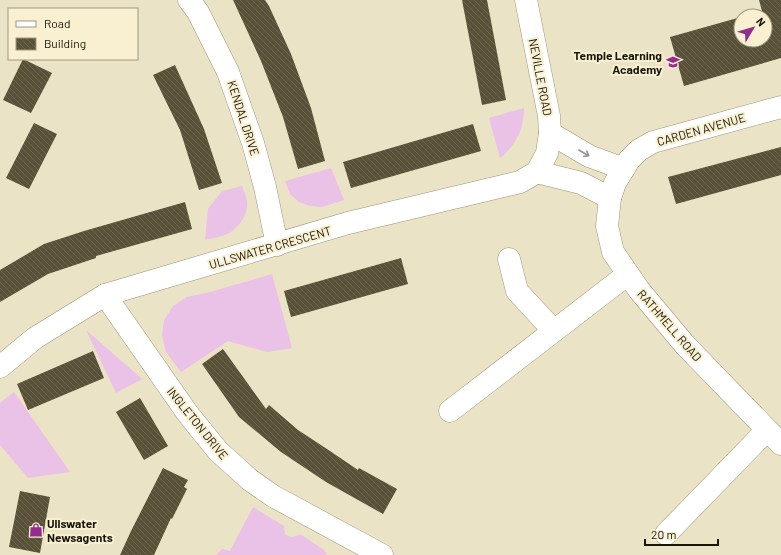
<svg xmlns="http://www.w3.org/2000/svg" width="781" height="555" viewBox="0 0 781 555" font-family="Barlow,sans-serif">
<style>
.grass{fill:#eac1e7}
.building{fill:url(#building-back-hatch)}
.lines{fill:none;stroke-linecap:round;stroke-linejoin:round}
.street-casing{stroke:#9d9479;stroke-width:23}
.secondary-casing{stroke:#9d9479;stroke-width:23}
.street{stroke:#fff;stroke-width:22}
.secondary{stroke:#fff;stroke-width:22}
.oneway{stroke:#979691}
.labels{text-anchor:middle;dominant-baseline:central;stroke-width:4;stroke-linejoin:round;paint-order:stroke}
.poi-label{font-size:12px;font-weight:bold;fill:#18150b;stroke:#f9f0d2;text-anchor:end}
.street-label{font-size:12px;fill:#18150b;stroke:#f9f0d2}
</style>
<defs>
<pattern id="building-back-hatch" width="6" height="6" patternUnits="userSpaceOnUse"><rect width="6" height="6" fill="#595138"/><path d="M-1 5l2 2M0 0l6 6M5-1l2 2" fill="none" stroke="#6c6651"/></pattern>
</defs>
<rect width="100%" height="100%" fill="#ebe3c5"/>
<g class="grass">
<path d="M 524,108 C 524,128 516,146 500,158 L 489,118 Z"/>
<path d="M 331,168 L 344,200 L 322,207 L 310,206 L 299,202 L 290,194 L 285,181 Z"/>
<path d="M 242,186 C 244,191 246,196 247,201 C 249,214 238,229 227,234 C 220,237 212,238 205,240 L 208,209 L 222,191 Z"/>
<path d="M 272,274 L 292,348 L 267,352 L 228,341 L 181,372 L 166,352 L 162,336 L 164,320 L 173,306 L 187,297 L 210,292 Z"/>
<path d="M 86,330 L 142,379 L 116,393 Z"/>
<path d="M 14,392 L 70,472 L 28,478 L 0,445 L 0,403 Z"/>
<path d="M 253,507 L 284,526 L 285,534 C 290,538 294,538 300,534 L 324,550 L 327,555 L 216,555 L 222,549 L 230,551 Z"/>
</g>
<g class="building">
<path d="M 233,0 L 265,0 L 269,6 L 291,54 L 311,108 L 325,161 L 298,169 L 283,117 L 261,61 Z"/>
<path d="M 462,0 L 487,0 L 506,100 L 482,105 Z"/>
<path d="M 759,0 L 781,0 L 781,58 L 684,86 L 670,37 L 741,17 L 741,40 L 765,40 L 765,16 L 744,16 L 762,11 Z"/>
<path d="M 23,59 L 52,73 L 31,113 L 3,100 Z"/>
<path d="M 175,65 L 204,129 L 222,183 L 199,190 L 180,130 L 153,75 Z"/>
<path d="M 34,123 L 57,134 L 29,189 L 6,178 Z"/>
<path d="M 473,124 L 481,151 L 351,188 L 343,162 Z"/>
<path d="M 781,147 L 781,175 L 676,204 L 668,177 Z"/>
<path d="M 185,202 L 192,229 L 96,256 L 96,258 L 48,274 L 0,302 L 0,270 L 44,244 L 84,231 Z"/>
<path d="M 401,258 L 408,284 L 291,317 L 284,291 Z"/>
<path d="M 223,349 L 266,409 L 269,405 L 298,430 L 330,451 L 358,470 L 359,468 L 397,489 L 383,514 L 326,482 L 281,452 L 239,417 L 202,364 Z"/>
<path d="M 93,351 L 104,378 L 28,410 L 17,384 Z"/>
<path d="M 140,398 L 168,446 L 144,460 L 116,412 Z"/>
<path d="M 163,468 L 188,480 L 184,487 L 187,489 L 172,519 L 171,518 L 154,555 L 120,555 L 131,531 Z"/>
<path d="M 20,491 L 50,497 L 40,553 L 9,547 Z"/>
</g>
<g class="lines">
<g class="street-casing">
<g id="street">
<path d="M 189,0 L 198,12 L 228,72 L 253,143 L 265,187 L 277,245"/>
<path d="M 509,259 L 517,291 L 554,331"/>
<path d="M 105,295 L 188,414 L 218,451 L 250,480 L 273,496 L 382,555"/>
<path d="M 450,411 L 628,274"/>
<path d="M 666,534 L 767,430"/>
</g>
</g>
<g class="secondary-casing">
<g id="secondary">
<path d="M 781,107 L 653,142 L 639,150 L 629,160 L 615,183 L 610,198 L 607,226 L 613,252 L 639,290 L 685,345 L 781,444"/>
<path d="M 550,133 L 589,156 L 624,169"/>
<path d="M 537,172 L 581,183 L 610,198"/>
<path d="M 0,367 L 35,338 L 105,295 L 348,223 L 520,182 L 537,172 L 547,153 L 550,133 L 549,116 L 526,0"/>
</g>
</g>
<use href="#street" class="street"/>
<use href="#secondary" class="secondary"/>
</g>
<defs><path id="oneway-shaft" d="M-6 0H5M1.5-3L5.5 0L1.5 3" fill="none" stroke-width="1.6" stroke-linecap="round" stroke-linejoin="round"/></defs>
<use class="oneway" href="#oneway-shaft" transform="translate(584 153) rotate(30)"/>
<defs>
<g id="school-bare" transform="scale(1.08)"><path d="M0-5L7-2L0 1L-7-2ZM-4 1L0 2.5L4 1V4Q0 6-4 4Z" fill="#932b90" stroke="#f9f0d2" stroke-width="2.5" paint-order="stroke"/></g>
<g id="shop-bare" transform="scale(1.08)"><path d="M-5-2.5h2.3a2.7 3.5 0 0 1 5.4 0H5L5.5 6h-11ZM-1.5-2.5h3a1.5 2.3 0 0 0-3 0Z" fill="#932b90" stroke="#f9f0d2" stroke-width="2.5" paint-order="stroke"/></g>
</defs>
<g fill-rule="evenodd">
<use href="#school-bare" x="673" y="62"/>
<use href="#shop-bare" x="36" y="530"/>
</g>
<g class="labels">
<g class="poi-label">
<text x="662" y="55">Temple Learning<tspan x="662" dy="14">Academy</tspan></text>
<text x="47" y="523" text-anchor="start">Ullswater<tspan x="47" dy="14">Newsagents</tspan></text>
</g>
<g class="street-label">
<text transform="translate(541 77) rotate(79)">NEVILLE ROAD</text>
<text transform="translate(244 118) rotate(72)">KENDAL DRIVE</text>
<text transform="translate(701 129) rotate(-16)">CARDEN AVENUE</text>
<text transform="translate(270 247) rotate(-16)">ULLSWATER CRESCENT</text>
<text transform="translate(670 325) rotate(49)">RATHMELL ROAD</text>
<text transform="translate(198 423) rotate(51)">INGLETON DRIVE</text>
</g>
</g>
<rect x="8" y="8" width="130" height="52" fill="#f9f0d2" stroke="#9f9882"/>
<rect x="16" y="21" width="20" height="6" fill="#ffffff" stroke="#9f9882"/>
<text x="44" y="28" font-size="12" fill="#18150b">Road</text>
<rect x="16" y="38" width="20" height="12" fill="url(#building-back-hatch)" stroke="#9f9882"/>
<text x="44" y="48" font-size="12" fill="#18150b">Building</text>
<g transform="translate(753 28) rotate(52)"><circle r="19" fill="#f9f0d2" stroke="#9f9882"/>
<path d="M0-3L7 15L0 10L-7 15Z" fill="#932b90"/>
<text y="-6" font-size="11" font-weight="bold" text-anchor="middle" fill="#18150b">N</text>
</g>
<path d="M645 539v6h73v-6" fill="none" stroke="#18150b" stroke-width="2"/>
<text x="651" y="539" font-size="12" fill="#18150b" stroke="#f9f0d2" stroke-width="3" paint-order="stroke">20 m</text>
</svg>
